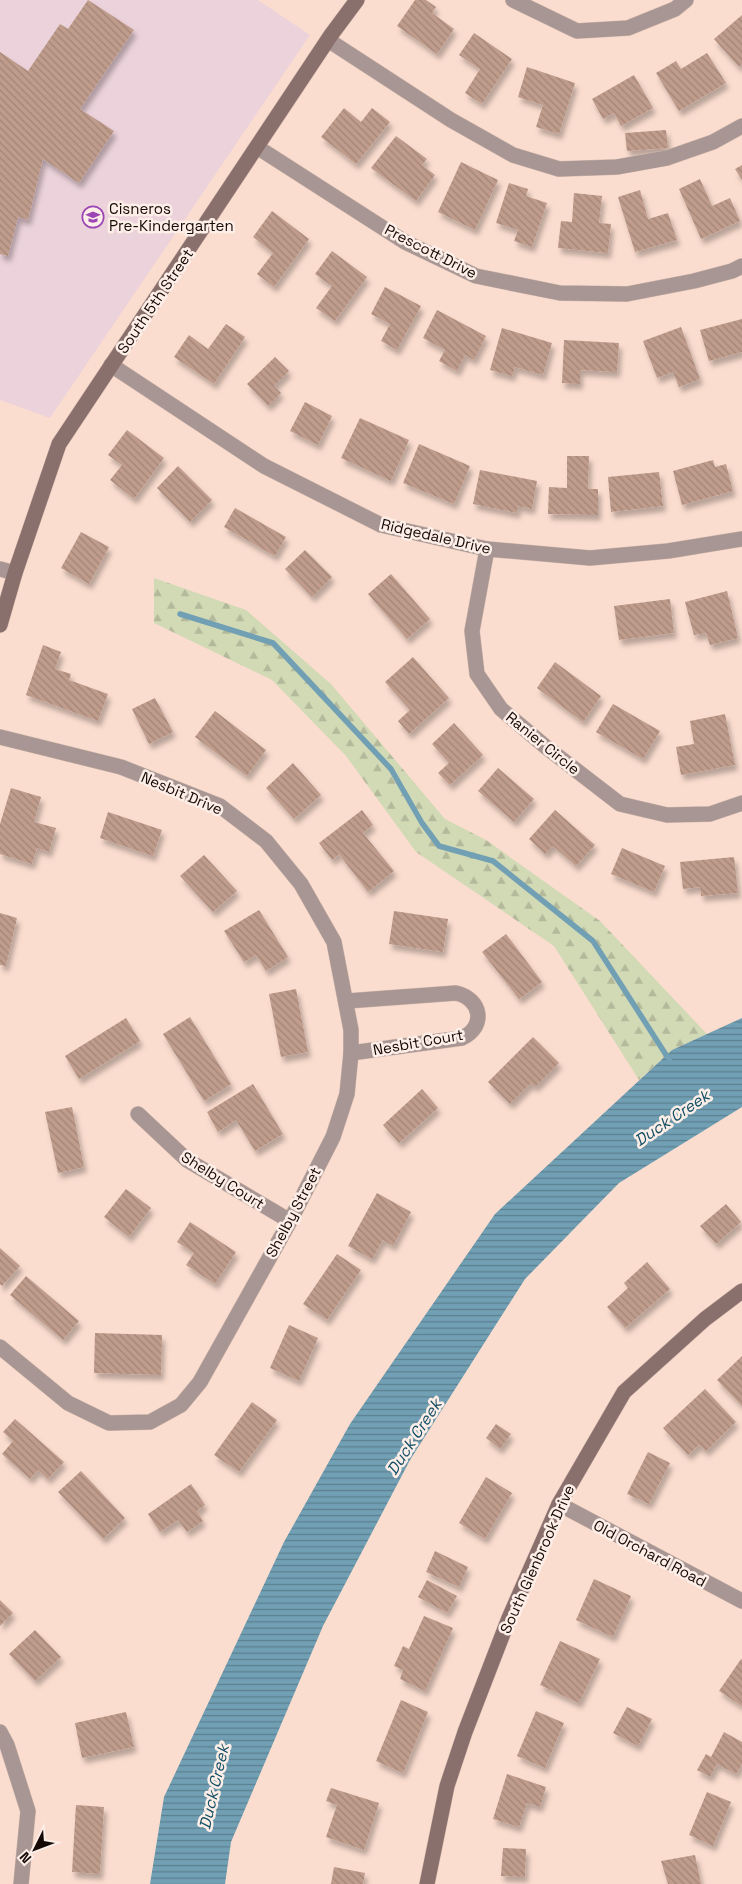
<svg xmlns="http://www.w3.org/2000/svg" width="742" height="1884" viewBox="0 0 742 1884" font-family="'Space Grotesk',sans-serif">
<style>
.education{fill:#ecd2da}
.forest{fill:url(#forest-firs)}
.water{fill:url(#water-rules)}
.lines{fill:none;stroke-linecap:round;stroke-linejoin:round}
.stream{stroke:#719fb3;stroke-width:5.5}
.building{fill:url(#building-back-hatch);filter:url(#shadow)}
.street-casing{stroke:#d6bbaf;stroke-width:16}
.secondary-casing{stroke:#d6bbaf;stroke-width:16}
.street{stroke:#a79693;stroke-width:15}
.secondary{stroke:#89706d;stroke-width:15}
.labels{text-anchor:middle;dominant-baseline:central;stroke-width:5;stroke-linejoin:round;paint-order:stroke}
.poi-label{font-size:15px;fill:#150905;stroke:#fdeee7;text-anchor:start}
.street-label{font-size:15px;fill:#150905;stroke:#fdeee7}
.water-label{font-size:16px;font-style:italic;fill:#124f66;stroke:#fdeee7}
</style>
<defs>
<pattern id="forest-firs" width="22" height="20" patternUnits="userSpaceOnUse" patternTransform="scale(1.25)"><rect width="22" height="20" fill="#d2d9b5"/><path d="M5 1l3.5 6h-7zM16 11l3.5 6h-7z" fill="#b3b99a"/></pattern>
<pattern id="water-rules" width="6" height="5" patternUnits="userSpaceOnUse" patternTransform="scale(1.25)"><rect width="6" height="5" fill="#719fb3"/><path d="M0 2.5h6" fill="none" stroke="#5c8090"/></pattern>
<pattern id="building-back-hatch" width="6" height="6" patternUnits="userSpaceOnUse" patternTransform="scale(1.25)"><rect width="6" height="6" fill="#bf9c8c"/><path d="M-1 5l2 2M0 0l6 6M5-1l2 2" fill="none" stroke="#a38577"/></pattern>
<filter id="shadow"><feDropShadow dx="3" dy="5.5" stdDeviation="2.5" flood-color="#0004"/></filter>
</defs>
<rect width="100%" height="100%" fill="#fbddcf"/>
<path class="education" d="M 0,0 L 258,0 L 310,35 L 50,418 L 0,400 Z"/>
<path class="forest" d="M 154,578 L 246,610 L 331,684 L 445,819 L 486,840 L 600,921 L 707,1034 L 672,1050 L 639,1080 L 554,946 L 416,852 L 346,756 L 272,680 L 154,623 Z"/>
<path class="water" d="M 742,1018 L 742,1107 L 619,1183 L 525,1279 L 410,1460 L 323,1626 L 231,1842 L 225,1884 L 150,1884 L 164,1797 L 284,1542 L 350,1424 L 495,1214 L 672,1050 Z"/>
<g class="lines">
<path class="stream" d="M 180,614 L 273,643 L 391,769 L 422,823 L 439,846 L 493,861 L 593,941 L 670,1061"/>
</g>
<g class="building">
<path d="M 88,0 L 134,30 L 80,109 L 114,131 L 79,183 L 43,159 L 28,220 L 18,217 L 8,256 L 0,254 L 0,52 L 28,71 L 60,24 L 68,29 Z"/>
<path d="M 415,0 L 426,0 L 436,7 L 432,13 L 454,29 L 437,54 L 397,26 Z"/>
<path d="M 742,15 L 742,64 L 739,67 L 714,39 Z"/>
<path d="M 474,33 L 512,59 L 482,104 L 465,93 L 480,69 L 459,55 Z"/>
<path d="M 707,53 L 726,83 L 679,111 L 656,73 L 676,61 L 681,69 Z"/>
<path d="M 527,67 L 575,83 L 559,134 L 536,127 L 543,105 L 518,97 Z"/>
<path d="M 634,75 L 653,108 L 621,126 L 614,113 L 603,119 L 592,99 Z"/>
<path d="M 344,108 L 361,122 L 372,108 L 390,122 L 356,164 L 321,137 Z"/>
<path d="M 666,130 L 668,148 L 627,151 L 625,133 Z"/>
<path d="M 396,136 L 427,159 L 422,165 L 435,175 L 416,201 L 371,168 Z"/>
<path d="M 461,162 L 498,180 L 475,230 L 438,212 Z"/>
<path d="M 742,165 L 742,180 L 735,169 Z"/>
<path d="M 700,179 L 712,206 L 730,198 L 740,221 L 701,239 L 679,189 Z"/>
<path d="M 509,183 L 528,189 L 526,196 L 547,203 L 532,247 L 514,241 L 518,230 L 496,223 Z"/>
<path d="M 640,190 L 648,219 L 668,213 L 677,240 L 635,252 L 618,197 Z"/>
<path d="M 574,193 L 602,196 L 599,223 L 611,224 L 608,253 L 558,248 L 561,221 L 572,222 Z"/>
<path d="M 272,211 L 309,239 L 274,287 L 257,274 L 273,253 L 253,237 Z"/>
<path d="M 332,251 L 367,277 L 335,321 L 316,308 L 332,286 L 315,274 Z"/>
<path d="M 385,287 L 421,306 L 397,350 L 381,341 L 390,324 L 371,314 Z"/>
<path d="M 437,310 L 486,336 L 474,360 L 465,355 L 457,371 L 439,361 L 445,350 L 423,338 Z"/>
<path d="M 742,319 L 742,352 L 709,361 L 700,330 Z"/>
<path d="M 226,324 L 245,337 L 214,384 L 174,357 L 189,335 L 208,349 Z"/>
<path d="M 681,327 L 700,379 L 679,387 L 673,372 L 657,378 L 643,341 Z"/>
<path d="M 502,328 L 552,343 L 543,375 L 515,367 L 512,376 L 490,370 Z"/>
<path d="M 564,340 L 619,343 L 617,372 L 580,370 L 580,384 L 562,383 Z"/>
<path d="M 275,357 L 289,371 L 274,386 L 281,393 L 268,406 L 247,384 Z"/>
<path d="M 305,402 L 332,416 L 318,445 L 290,431 Z"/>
<path d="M 360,418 L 409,440 L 391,481 L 341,458 Z"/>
<path d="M 127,430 L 164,458 L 134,499 L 110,480 L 122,465 L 108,455 Z"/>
<path d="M 419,444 L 470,466 L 454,504 L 403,483 Z"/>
<path d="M 567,456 L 589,456 L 588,489 L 598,489 L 598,515 L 548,514 L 549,487 L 567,488 Z"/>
<path d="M 713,460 L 715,467 L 726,464 L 733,491 L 682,505 L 673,471 Z"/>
<path d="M 178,466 L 212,500 L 190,522 L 157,488 Z"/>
<path d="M 480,470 L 537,481 L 532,509 L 518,506 L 517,513 L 473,504 Z"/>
<path d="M 659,472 L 663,506 L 611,512 L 608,477 Z"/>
<path d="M 235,508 L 286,537 L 275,556 L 224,527 Z"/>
<path d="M 81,532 L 109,547 L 89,584 L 61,568 Z"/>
<path d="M 305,550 L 332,577 L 312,597 L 285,569 Z"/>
<path d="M 391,574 L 430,619 L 407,639 L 368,594 Z"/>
<path d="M 727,591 L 738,638 L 710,645 L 706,633 L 694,635 L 685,602 Z"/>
<path d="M 670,599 L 674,633 L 619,640 L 614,606 Z"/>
<path d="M 43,645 L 61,652 L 55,669 L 71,674 L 69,680 L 108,694 L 98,721 L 26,695 Z"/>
<path d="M 413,657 L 449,698 L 409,734 L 398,721 L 410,710 L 385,682 Z"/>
<path d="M 555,662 L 601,696 L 583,722 L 537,688 Z"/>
<path d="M 155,698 L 173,732 L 149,744 L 132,709 Z"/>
<path d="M 613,704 L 660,731 L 643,759 L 596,732 Z"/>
<path d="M 215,711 L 266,750 L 247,776 L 195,737 Z"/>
<path d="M 725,714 L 735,765 L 681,775 L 676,747 L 694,744 L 690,721 Z"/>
<path d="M 454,723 L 483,755 L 450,785 L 438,773 L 449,763 L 432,744 Z"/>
<path d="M 293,763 L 321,795 L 294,819 L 266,788 Z"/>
<path d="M 498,768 L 534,799 L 514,822 L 478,791 Z"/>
<path d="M 11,788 L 41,797 L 34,822 L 56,828 L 49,852 L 37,848 L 32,864 L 0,854 L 0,824 Z"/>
<path d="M 362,810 L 373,825 L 363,833 L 394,871 L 368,892 L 339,854 L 332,860 L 319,843 Z"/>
<path d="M 555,810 L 595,845 L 576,866 L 553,846 L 545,854 L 529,839 Z"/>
<path d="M 108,812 L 162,830 L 153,856 L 100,838 Z"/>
<path d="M 622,848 L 665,866 L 654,892 L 611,874 Z"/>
<path d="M 204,855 L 237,891 L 213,912 L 180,876 Z"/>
<path d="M 734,857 L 738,893 L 701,896 L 700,887 L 683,889 L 680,862 Z"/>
<path d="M 259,910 L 288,957 L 266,971 L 256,955 L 244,962 L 224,931 Z"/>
<path d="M 394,911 L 448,919 L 443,952 L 389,944 Z"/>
<path d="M 0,913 L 17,918 L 6,966 L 0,965 Z"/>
<path d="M 506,934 L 542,982 L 519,999 L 482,952 Z"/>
<path d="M 296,989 L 308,1052 L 281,1057 L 269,994 Z"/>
<path d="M 190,1017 L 231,1084 L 204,1101 L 163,1034 Z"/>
<path d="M 126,1018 L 140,1041 L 79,1079 L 65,1056 Z"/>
<path d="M 533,1037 L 559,1063 L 535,1087 L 531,1083 L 510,1104 L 488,1082 Z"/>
<path d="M 253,1084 L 283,1134 L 255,1151 L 236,1120 L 218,1132 L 207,1112 Z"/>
<path d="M 422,1089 L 438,1108 L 399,1143 L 383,1125 Z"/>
<path d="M 72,1107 L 84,1167 L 58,1173 L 45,1112 Z"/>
<path d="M 126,1189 L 151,1208 L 129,1237 L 104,1217 Z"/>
<path d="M 377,1193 L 411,1212 L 393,1246 L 383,1240 L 372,1259 L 348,1246 Z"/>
<path d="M 726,1204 L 741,1222 L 716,1244 L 700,1226 Z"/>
<path d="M 190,1222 L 236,1252 L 215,1284 L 186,1265 L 194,1253 L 177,1242 Z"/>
<path d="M 0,1248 L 20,1266 L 2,1286 L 0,1284 Z"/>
<path d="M 337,1254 L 361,1270 L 327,1320 L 303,1304 Z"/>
<path d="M 647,1262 L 670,1289 L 625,1328 L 607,1307 L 628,1288 L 624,1283 Z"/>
<path d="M 26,1276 L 79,1321 L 63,1340 L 10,1295 Z"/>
<path d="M 289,1325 L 318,1338 L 299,1381 L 270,1368 Z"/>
<path d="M 95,1333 L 162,1335 L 161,1375 L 94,1373 Z"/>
<path d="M 742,1356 L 742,1406 L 717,1380 Z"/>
<path d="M 705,1389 L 736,1422 L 706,1451 L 699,1445 L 688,1455 L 663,1428 Z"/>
<path d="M 252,1402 L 277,1420 L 239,1472 L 214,1455 Z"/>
<path d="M 15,1419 L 64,1462 L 48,1479 L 38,1470 L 30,1479 L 2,1454 L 13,1441 L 3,1432 Z"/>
<path d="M 496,1424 L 511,1434 L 500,1449 L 486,1438 Z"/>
<path d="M 648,1452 L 670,1463 L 649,1504 L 627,1494 Z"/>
<path d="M 81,1471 L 125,1518 L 103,1539 L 58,1492 Z"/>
<path d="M 486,1477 L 512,1493 L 485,1539 L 459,1523 Z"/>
<path d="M 191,1484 L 205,1505 L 197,1511 L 203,1521 L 187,1532 L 178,1520 L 160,1532 L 148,1514 Z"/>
<path d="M 435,1551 L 468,1567 L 459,1587 L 426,1572 Z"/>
<path d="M 594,1579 L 631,1596 L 613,1637 L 576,1620 Z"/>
<path d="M 427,1580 L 457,1596 L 447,1613 L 418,1597 Z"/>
<path d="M 0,1600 L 13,1613 L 0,1626 Z"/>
<path d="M 424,1616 L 453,1628 L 425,1691 L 400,1679 L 403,1670 L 394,1666 L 403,1646 L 409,1649 Z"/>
<path d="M 35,1630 L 61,1657 L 35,1681 L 9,1654 Z"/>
<path d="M 560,1641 L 600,1659 L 579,1703 L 540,1685 Z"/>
<path d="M 741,1659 L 742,1660 L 742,1706 L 719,1691 Z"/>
<path d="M 401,1700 L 428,1712 L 403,1773 L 376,1761 Z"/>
<path d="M 627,1707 L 652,1719 L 638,1746 L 613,1733 Z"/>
<path d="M 536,1711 L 564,1723 L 545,1768 L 517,1756 Z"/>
<path d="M 126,1712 L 134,1747 L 82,1758 L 75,1723 Z"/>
<path d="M 724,1732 L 742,1742 L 742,1764 L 736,1774 L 717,1764 L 710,1777 L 697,1770 L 706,1754 L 711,1757 Z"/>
<path d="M 507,1774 L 546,1787 L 540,1807 L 527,1803 L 519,1827 L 493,1819 Z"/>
<path d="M 331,1788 L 379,1803 L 364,1850 L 326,1837 L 337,1805 L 326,1801 Z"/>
<path d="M 707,1792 L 731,1802 L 713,1846 L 689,1835 Z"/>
<path d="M 76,1805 L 104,1807 L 100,1874 L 72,1872 Z"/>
<path d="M 503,1848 L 526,1849 L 525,1877 L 501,1876 Z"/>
<path d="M 695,1855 L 701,1884 L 668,1884 L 661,1861 Z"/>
<path d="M 334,1867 L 365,1873 L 363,1884 L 331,1884 Z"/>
</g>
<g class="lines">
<g class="street-casing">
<g id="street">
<path d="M 513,0 L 577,31 L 628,28 L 675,9 L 686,0"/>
<path d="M 328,40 L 451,120 L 513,155 L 559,169 L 617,167 L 667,158 L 713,142 L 742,126"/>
<path d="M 257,147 L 405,242 L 476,276 L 560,293 L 627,294 L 694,281 L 732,271 L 742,266"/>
<path d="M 111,365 L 264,466 L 381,525 L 487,549 L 590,558 L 668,551 L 742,539"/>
<path d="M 487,549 L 472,631 L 477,674 L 501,709 L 546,747 L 620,804 L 667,815 L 710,814 L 742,803"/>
<path d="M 0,569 L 15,573"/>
<path d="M 0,737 L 121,767 L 220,806 L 266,841 L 301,884 L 334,942 L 351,1030 L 351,1053 L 347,1094 L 333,1137 L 290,1221 L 200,1382 L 181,1405 L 150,1422 L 109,1423 L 68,1403 L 0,1347"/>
<path d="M 347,1001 L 456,993 C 482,999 486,1027 462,1038 L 351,1053"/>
<path d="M 138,1114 L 187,1160 L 290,1221"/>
<path d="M 559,1504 L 742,1601"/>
<path d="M 0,1732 L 7,1745 L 28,1811 L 21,1884"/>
</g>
</g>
<g class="secondary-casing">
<g id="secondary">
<path d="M 0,625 L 15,573 L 59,444 L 331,35 L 357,0"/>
<path d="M 427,1884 L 447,1786 L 465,1732 L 509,1618 L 559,1504 L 624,1392 L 705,1319 L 742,1291"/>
</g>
</g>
<use href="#street" class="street"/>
<use href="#secondary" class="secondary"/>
</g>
<defs>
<g id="school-ring" transform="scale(1.125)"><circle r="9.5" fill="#fdeee7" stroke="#9b46b4" stroke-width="1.5"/><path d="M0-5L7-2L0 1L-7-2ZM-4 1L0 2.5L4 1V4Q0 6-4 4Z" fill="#9b46b4"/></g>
</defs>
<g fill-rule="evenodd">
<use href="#school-ring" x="93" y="217"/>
</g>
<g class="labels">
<g class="poi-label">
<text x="109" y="208">Cisneros<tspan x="109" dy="17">Pre-Kindergarten</tspan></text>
</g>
<g class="street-label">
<text transform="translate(431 251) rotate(27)">Prescott Drive</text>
<text transform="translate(155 301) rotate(-56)">South 5th Street</text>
<text transform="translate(436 536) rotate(13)">Ridgedale Drive</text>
<text transform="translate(543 743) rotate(39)">Ranier Circle</text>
<text transform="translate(182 793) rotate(23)">Nesbit Drive</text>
<text transform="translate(418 1042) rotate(-10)">Nesbit Court</text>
<text transform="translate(223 1180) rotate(32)">Shelby Court</text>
<text transform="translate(293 1212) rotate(-62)">Shelby Street</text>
<text transform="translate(650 1553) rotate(28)">Old Orchard Road</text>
<text transform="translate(537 1559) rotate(-66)">South Glenbrook Drive</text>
</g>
<g class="water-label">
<text transform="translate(672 1118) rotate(-34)">Duck Creek</text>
<text transform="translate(414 1437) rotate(-57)">Duck Creek</text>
<text transform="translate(214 1787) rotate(-77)">Duck Creek</text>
</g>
</g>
<g transform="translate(35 1849) rotate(228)" stroke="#fdeee7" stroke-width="4" paint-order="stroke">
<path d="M0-4L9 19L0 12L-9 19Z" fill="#150905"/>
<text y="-8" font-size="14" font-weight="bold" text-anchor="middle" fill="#150905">N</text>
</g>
</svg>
